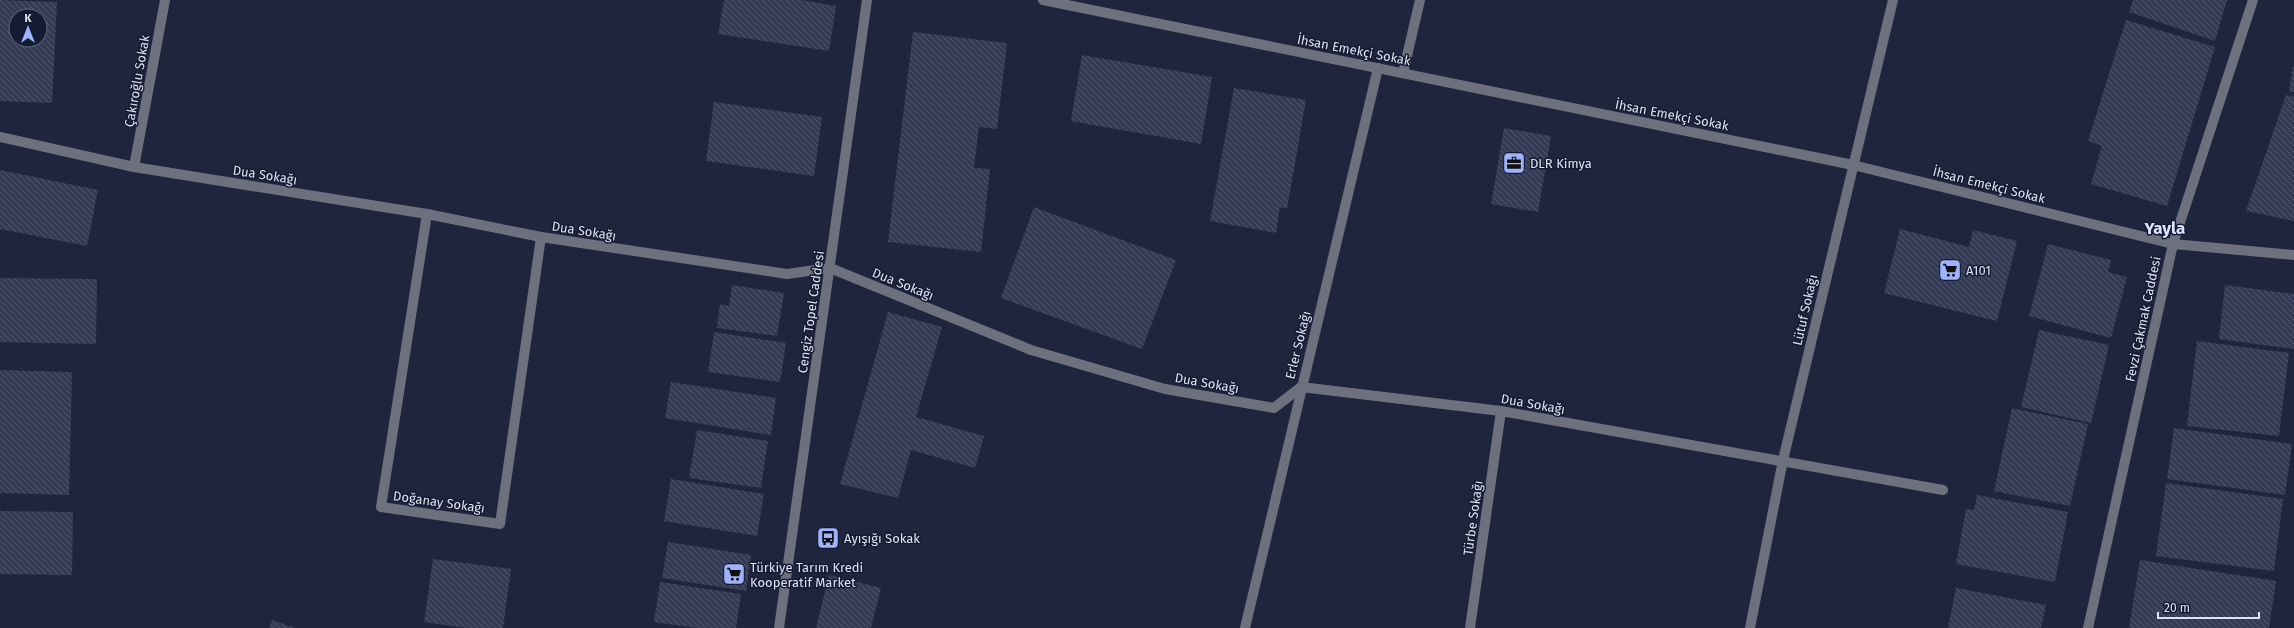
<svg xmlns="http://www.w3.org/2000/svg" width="2294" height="628" viewBox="0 0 2294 628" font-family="'Fira Sans',sans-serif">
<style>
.building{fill:url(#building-back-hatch);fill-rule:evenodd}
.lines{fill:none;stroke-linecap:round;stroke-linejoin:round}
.minor{stroke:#6d717e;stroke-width:10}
.labels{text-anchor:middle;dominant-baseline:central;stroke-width:3;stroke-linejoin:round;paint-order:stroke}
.street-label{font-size:13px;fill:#dde2f2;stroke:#151b32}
.poi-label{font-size:13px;fill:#dde2f2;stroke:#151b32;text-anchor:start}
.district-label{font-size:17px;font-weight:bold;fill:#dbe3fd;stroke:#151b32}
</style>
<defs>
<pattern id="building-back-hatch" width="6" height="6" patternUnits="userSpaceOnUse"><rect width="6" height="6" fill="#343b55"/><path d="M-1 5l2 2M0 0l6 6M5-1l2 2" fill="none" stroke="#51576e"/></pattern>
</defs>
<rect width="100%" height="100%" fill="#1f253d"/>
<g class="building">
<path d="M 0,0 L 57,2 L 52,103 L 0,101 ZM 16,16 L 40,16 L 40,40 L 16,40 Z"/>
<path d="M 724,0 L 801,0 L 836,6 L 829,51 L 718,34 Z"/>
<path d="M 2133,0 L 2227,0 L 2215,41 L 2129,12 Z"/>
<path d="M 2126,20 L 2215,47 L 2167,206 L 2091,184 L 2102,146 L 2088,141 Z"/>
<path d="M 913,32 L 1007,43 L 997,129 L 979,127 L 974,168 L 990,169 L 981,252 L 888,242 Z"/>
<path d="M 1082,55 L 1212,77 L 1201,144 L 1071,121 Z"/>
<path d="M 2293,67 L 2294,67 L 2294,92 L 2289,91 Z"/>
<path d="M 1234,88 L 1306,100 L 1287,209 L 1280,207 L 1276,233 L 1210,221 Z"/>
<path d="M 2286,95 L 2294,97 L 2294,221 L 2246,211 Z"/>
<path d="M 714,102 L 822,117 L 814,176 L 706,161 Z"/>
<path d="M 1504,128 L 1551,136 L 1538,212 L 1491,204 Z"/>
<path d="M 0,170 L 98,190 L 87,246 L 0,229 Z"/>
<path d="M 1034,207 L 1176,260 L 1142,349 L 1001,298 Z"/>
<path d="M 1900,229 L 1969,247 L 1973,230 L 2017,241 L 1997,321 L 1884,293 Z"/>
<path d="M 2048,244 L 2111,260 L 2108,272 L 2127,277 L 2111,338 L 2029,316 Z"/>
<path d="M 0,278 L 97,279 L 96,344 L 0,342 Z"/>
<path d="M 732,285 L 784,293 L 777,336 L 717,328 L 720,304 L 729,306 Z"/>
<path d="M 2225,285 L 2294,294 L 2294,349 L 2219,339 Z"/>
<path d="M 888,312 L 942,327 L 916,417 L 984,436 L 975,468 L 911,450 L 898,498 L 840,484 Z"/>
<path d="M 2039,330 L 2109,345 L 2091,423 L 2021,407 Z"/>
<path d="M 714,332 L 786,343 L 780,382 L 708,372 Z"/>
<path d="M 2197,341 L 2289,353 L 2279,436 L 2187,426 Z"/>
<path d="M 0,370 L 72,372 L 69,495 L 0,493 Z"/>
<path d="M 671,382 L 776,398 L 771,435 L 665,418 Z"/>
<path d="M 2012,408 L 2088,424 L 2070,506 L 1994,491 Z"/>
<path d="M 2174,428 L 2292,444 L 2285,495 L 2167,479 Z"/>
<path d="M 697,430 L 768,441 L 761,488 L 689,478 Z"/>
<path d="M 671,479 L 764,494 L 757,536 L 664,521 Z"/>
<path d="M 2166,483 L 2283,499 L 2274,571 L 2156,556 Z"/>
<path d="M 1977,495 L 2068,512 L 2055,582 L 1956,564 L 1966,509 L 1974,510 Z"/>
<path d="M 0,511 L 73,512 L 72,575 L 0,574 Z"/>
<path d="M 668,542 L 751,555 L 746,591 L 662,578 Z"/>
<path d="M 433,559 L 511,569 L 503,628 L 466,628 L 424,622 Z"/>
<path d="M 2140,560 L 2276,581 L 2269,628 L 2129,628 Z"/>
<path d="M 829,575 L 881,588 L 871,628 L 816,628 Z"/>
<path d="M 660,582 L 741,594 L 736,628 L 697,628 L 654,622 Z"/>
<path d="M 1956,588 L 2046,605 L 2041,628 L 1948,628 Z"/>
<path d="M 272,620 L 295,628 L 269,628 Z"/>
</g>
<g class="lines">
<g class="minor">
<path d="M 1043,0 L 1853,165 L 2173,244 L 2294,255"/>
<path d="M 1403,73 L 1420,0"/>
<path d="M 0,137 L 134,167 L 427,214 L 541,237 L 787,274 L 830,268 L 1031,350 L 1165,389 L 1274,408 L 1301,387 L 1501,411 L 1943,490"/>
<path d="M 134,167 L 165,0"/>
<path d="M 427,214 L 381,507 L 500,524 L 541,237"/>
<path d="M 779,628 L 867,0"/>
<path d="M 1245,628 L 1378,68"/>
<path d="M 1470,628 L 1501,411"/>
<path d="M 1750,628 L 1783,460 L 1893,0"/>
<path d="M 2088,628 L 2173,244 L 2253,0"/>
</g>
</g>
<defs>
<g id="office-square" transform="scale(1.15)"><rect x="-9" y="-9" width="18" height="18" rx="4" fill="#9fb3fd" stroke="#151b32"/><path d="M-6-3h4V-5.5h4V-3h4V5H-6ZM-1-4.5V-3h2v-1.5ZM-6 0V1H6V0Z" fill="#111"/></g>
<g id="supermarket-square" transform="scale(1.15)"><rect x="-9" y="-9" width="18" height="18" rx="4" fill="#9fb3fd" stroke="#151b32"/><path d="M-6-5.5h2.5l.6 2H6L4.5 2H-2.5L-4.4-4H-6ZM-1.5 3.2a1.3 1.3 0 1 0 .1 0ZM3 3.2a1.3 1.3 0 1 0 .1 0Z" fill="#111"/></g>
<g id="bus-square" transform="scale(1.15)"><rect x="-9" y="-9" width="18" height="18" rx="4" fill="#9fb3fd" stroke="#151b32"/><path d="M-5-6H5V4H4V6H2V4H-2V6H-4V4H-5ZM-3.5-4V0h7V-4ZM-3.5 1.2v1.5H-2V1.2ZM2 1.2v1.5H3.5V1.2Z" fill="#111"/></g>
</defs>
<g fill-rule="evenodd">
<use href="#office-square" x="1514" y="163"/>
<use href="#supermarket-square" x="1950" y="270"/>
<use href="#bus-square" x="828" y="538"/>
<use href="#supermarket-square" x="734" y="574"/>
</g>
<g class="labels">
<g class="street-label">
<text transform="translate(1354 50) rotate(11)">İhsan Emekçi Sokak</text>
<text transform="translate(137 81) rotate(-80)">Çakıroğlu Sokak</text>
<text transform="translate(1672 115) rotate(11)">İhsan Emekçi Sokak</text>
<text transform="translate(265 175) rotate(9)">Dua Sokağı</text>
<text transform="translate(1989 185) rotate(14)">İhsan Emekçi Sokak</text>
<text transform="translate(584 231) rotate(9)">Dua Sokağı</text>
<text transform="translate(903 284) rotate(22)">Dua Sokağı</text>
<text transform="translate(1805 310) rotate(-77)">Lütuf Sokağı</text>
<text transform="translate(811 312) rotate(-82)">Cengiz Topel Caddesi</text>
<text transform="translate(2143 319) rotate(-78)">Fevzi Çakmak Caddesi</text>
<text transform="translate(1298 345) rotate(-76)">Erler Sokağı</text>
<text transform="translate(1207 383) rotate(10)">Dua Sokağı</text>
<text transform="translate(1533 404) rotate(10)">Dua Sokağı</text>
<text transform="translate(439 502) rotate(8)">Doğanay Sokağı</text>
<text transform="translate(1473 518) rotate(-82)">Türbe Sokağı</text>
</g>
<g class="poi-label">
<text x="1530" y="163">DLR Kimya</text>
<text x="1966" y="270">A101</text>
<text x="844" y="538">Ayışığı Sokak</text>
<text x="750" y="567">Türkiye Tarım Kredi<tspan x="750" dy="15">Kooperatif Market</tspan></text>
</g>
<g class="district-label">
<text x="2165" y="228">Yayla</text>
</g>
</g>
<g transform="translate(28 28)"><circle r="19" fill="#151b32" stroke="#656b7f"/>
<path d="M0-3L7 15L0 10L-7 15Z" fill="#9fb3fd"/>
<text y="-6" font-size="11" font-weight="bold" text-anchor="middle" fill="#dde2f2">K</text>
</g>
<path d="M2158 612v6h101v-6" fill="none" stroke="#dde2f2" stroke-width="2"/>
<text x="2164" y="612" font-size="12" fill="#dde2f2" stroke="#151b32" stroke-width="3" paint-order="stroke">20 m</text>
</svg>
